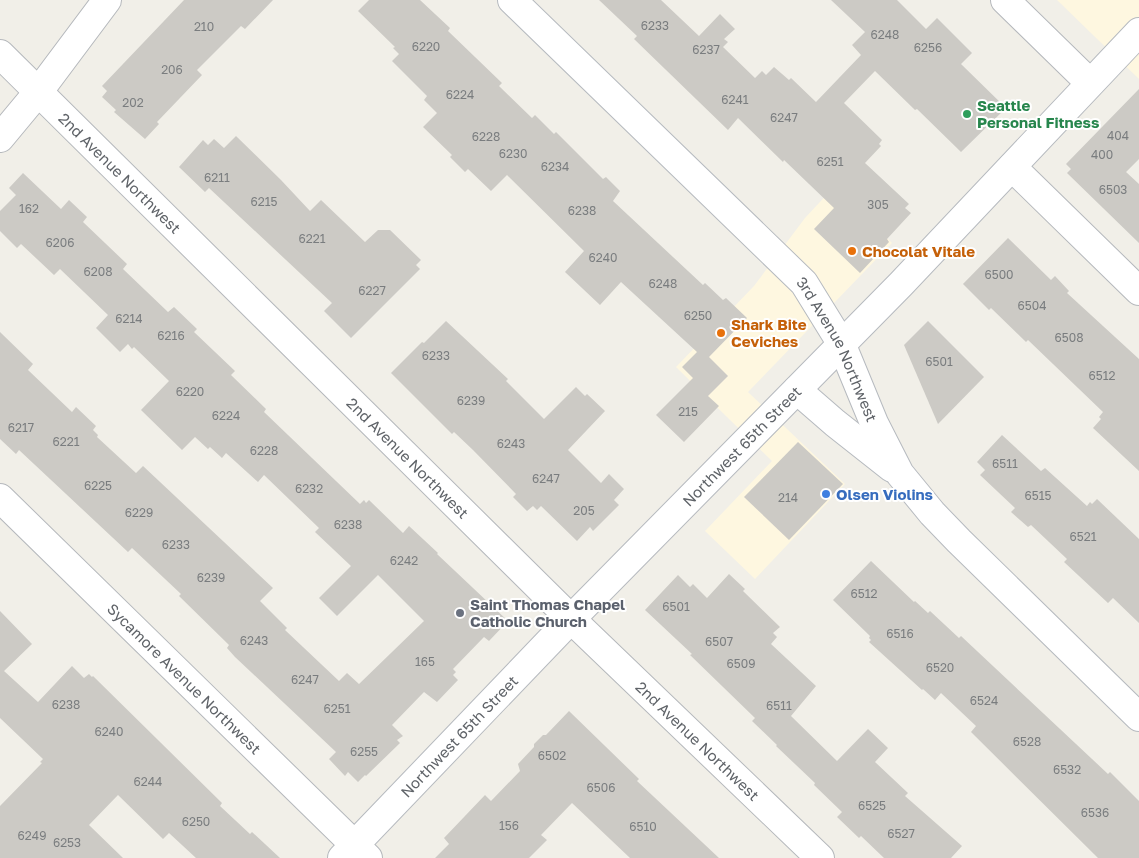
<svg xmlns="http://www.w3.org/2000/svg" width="1139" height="858" viewBox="0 0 1139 858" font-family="'Golos Text',sans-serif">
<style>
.commercial{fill:#fef7e0}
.building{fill:#cccac5}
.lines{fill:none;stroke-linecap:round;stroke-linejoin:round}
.street-casing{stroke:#b5b8bc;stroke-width:30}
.secondary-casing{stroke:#b6babf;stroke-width:30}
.street{stroke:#fff;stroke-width:28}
.secondary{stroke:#fff;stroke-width:28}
.leisure-dot{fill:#2e9e5b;stroke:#fff;stroke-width:2}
.food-dot{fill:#e8710a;stroke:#fff;stroke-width:2}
.shop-dot{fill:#3f7fe0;stroke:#fff;stroke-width:2}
.worship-dot{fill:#6b7280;stroke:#fff;stroke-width:2}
.labels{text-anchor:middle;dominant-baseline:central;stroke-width:4;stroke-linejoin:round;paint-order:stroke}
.number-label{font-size:12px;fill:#7a7d7f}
.leisure-label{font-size:15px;font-weight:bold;fill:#27864d;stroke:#fff;text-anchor:start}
.street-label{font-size:15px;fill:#5f6368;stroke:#fff}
.food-label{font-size:15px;font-weight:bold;fill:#c56008;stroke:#fff;text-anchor:start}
.shop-label{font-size:15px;font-weight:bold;fill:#366cbe;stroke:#fff;text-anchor:start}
.worship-label{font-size:15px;font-weight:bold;fill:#5b616d;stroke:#fff;text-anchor:start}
</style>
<rect width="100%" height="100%" fill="#f1efe8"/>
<g class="commercial">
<path d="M 1057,0 L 1139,0 L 1139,79 L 1094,36 Z"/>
<path d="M 834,187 L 892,243 L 748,392 L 845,484 L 755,579 L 705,531 L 772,461 L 676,367 L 754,286 L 805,218 Z"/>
</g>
<g class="building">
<path d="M 184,0 L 273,0 L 245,29 L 241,26 L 197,70 L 202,75 L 157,122 L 159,124 L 145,139 L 114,112 L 116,110 L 102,97 L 107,91 L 102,86 Z"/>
<path d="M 369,0 L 420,0 L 450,28 L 448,31 L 502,83 L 499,86 L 532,118 L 535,115 L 554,134 L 556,132 L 603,179 L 606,177 L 620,191 L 613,201 L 703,285 L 705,283 L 723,300 L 726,298 L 747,318 L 709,357 L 728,376 L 708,396 L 719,406 L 684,442 L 656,415 L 693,378 L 682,367 L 697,352 L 621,282 L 600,305 L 565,272 L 584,251 L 507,175 L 491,191 L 468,169 L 465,172 L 450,157 L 452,155 L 423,127 L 437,113 L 424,100 L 427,96 L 392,61 L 399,54 L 393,48 L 395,47 L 358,11 Z"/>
<path d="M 599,0 L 661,0 L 699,36 L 720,14 L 735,29 L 724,39 L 728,42 L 723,47 L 755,78 L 762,71 L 766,75 L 774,67 L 789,80 L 791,78 L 816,102 L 861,55 L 852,45 L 865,32 L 831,0 L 897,0 L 926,29 L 937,18 L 972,53 L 961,64 L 1006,108 L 961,152 L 917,109 L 915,110 L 875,71 L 844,103 L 882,140 L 879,144 L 881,146 L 865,163 L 909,204 L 905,208 L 911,213 L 887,239 L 889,242 L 860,273 L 814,229 L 834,208 L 784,160 L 783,162 L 738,118 L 728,130 L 634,39 L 637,36 Z"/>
<path d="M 1139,89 L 1139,159 L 1126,172 L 1139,184 L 1139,243 L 1067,173 L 1071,169 L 1066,164 Z"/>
<path d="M 236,136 L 281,180 L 310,211 L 321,200 L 365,242 L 378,230 L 390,230 L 421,260 L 416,265 L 420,269 L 351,338 L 324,311 L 332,303 L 209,188 L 205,192 L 179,167 L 203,140 L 208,145 L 214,139 L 224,148 Z"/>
<path d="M 23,173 L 61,209 L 69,200 L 87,217 L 83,222 L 127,264 L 123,269 L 168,312 L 174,307 L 197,329 L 194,332 L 235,371 L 231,375 L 266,409 L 264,412 L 360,504 L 364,500 L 366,503 L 369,500 L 403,533 L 409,526 L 438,553 L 437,554 L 508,621 L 489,641 L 484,637 L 453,669 L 456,672 L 453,675 L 458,680 L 437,702 L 424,692 L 392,725 L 403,736 L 397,740 L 400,743 L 366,776 L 365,775 L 358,782 L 348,772 L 345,776 L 329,759 L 336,752 L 235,657 L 227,648 L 229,645 L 179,596 L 181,594 L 132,548 L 128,552 L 19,450 L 16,454 L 0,439 L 0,332 L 33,364 L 28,370 L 72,412 L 76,407 L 96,426 L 93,430 L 98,435 L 97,437 L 136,473 L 143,466 L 273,588 L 260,601 L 287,628 L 285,630 L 339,681 L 347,673 L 359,684 L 424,621 L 378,575 L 337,616 L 319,598 L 351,566 L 315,532 L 319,528 L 264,475 L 258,482 L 226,453 L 222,458 L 210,447 L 208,449 L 195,437 L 182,450 L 141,410 L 169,381 L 134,347 L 132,349 L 128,344 L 120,352 L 96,328 L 108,315 L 60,269 L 54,275 L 21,244 L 17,248 L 0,231 L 0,211 L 16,195 L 9,188 Z"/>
<path d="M 1008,238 L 1051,280 L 1055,276 L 1069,291 L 1067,293 L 1139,359 L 1139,471 L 1093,428 L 1101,419 L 1099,417 L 1103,412 L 1028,340 L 1026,342 L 991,308 L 989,310 L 963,284 Z"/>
<path d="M 446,321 L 508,379 L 506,381 L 544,419 L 576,387 L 585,396 L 587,394 L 605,411 L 568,450 L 601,483 L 609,474 L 624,489 L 614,500 L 619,505 L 593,531 L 590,527 L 577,541 L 541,506 L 537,510 L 533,506 L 527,511 L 513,497 L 516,494 L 473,450 L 454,432 L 452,434 L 391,373 L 422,342 L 424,343 Z"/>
<path d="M 928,321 L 984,377 L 938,424 L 904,345 Z"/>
<path d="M 1002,435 L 1041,471 L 1045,468 L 1087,506 L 1090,502 L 1092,504 L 1097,499 L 1139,539 L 1139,623 L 1113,598 L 1108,603 L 1064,562 L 1067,559 L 1031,525 L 1028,527 L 1011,512 L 1015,508 L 980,475 L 985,470 L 977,462 Z"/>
<path d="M 798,442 L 843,484 L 789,540 L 744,497 Z"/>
<path d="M 871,561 L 914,602 L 915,601 L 928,613 L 930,611 L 959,638 L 961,636 L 1108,774 L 1110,772 L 1139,801 L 1139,858 L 1098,858 L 971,732 L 976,726 L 941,693 L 935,700 L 923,689 L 922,690 L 869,642 L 871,640 L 869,638 L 870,636 L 833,600 Z"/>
<path d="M 729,574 L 745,589 L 743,591 L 780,627 L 773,633 L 777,637 L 771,644 L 816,686 L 791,716 L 837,761 L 868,729 L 888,748 L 875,762 L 908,793 L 905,796 L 962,846 L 951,858 L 884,858 L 861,836 L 859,838 L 837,817 L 842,812 L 814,785 L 815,783 L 776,746 L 777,745 L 752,721 L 755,718 L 690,655 L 692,654 L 645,610 L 678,575 L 690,587 L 693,584 L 707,598 Z"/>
<path d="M 0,611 L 32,644 L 4,671 L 38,702 L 72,666 L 84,678 L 89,674 L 92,677 L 93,676 L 222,803 L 220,806 L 250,834 L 252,832 L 280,858 L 196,858 L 169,833 L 163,839 L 118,795 L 89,825 L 123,858 L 0,858 L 0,806 L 42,763 L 40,762 L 43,759 L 0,718 Z"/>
<path d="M 569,711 L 639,779 L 637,781 L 719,858 L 630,858 L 572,803 L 541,835 L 547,840 L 529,858 L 435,858 L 449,844 L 444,838 L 485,795 L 491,801 L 520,771 L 518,764 L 534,747 L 534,744 L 543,735 L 546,735 Z"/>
</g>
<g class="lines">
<g class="street-casing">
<g id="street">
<path d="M 1005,0 L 1090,83"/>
<path id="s1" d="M 0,54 L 571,619 L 820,858"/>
<path d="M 0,138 L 39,91 L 107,0"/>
<path d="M 1012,167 L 1139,291"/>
<path id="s2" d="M 0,498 L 368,858"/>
</g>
</g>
<g class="secondary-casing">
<g id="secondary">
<path id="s3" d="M 512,0 L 804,283 L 841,343 L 874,423 L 900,474 L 932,513 L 959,541 L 1139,717"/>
<path d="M 797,390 L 835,423 L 892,468"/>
<path id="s4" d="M 342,858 L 571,619 L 901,284 L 1139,32"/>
</g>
</g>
<use href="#street" class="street"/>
<use href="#secondary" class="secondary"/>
</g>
<circle class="leisure-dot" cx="967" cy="114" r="5"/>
<g class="food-dot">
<circle cx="852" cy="251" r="5"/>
<circle cx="721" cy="333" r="5"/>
</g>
<circle class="shop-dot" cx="826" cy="494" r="5"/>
<circle class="worship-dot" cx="460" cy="613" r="5"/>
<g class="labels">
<g class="number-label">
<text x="655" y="25">6233</text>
<text x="204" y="26">210</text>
<text x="885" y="34">6248</text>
<text x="426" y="46">6220</text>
<text x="928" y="47">6256</text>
<text x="706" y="49">6237</text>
<text x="172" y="69">206</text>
<text x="460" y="94">6224</text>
<text x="735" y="99">6241</text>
<text x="133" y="102">202</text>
<text x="784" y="117">6247</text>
<text x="1118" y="135">404</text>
<text x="486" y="136">6228</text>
<text x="513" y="153">6230</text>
<text x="1102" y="154">400</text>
<text x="830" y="161">6251</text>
<text x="555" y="166">6234</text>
<text x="217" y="177">6211</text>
<text x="1113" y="189">6503</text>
<text x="264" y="201">6215</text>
<text x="878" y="204">305</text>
<text x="29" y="208">162</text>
<text x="582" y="210">6238</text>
<text x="312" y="238">6221</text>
<text x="60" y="242">6206</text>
<text x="603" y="257">6240</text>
<text x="98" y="271">6208</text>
<text x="999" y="274">6500</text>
<text x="663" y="283">6248</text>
<text x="372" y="290">6227</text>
<text x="1032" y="305">6504</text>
<text x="698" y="315">6250</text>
<text x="129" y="318">6214</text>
<text x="171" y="335">6216</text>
<text x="1069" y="337">6508</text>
<text x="436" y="355">6233</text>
<text x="939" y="361">6501</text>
<text x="1102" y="375">6512</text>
<text x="190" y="391">6220</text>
<text x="471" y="400">6239</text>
<text x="688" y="411">215</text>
<text x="226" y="415">6224</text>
<text x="21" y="427">6217</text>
<text x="66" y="441">6221</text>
<text x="511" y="443">6243</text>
<text x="264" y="450">6228</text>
<text x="1005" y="463">6511</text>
<text x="546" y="478">6247</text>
<text x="98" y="485">6225</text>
<text x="309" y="488">6232</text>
<text x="1038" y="495">6515</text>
<text x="788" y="497">214</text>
<text x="584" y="510">205</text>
<text x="139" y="512">6229</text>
<text x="348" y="524">6238</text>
<text x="1083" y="536">6521</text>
<text x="176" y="544">6233</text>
<text x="404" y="560">6242</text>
<text x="211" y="577">6239</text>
<text x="864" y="593">6512</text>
<text x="676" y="606">6501</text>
<text x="900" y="633">6516</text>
<text x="254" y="640">6243</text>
<text x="719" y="641">6507</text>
<text x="425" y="661">165</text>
<text x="741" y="663">6509</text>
<text x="940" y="667">6520</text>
<text x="305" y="679">6247</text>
<text x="984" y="700">6524</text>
<text x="66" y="704">6238</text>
<text x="779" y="705">6511</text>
<text x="337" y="708">6251</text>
<text x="109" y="731">6240</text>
<text x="1027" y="741">6528</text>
<text x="364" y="751">6255</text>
<text x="552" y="755">6502</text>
<text x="1067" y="769">6532</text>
<text x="148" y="781">6244</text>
<text x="601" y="787">6506</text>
<text x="872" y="805">6525</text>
<text x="1095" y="812">6536</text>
<text x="196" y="821">6250</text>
<text x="509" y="825">156</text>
<text x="643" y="826">6510</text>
<text x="901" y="833">6527</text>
<text x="32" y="835">6249</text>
<text x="67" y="842">6253</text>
</g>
<g class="leisure-label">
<text x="977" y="105">Seattle<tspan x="977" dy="17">Personal Fitness</tspan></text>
</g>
<g class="street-label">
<text stroke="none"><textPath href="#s1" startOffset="169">2nd Avenue Northwest</textPath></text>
<text stroke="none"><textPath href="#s3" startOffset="481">3rd Avenue Northwest</textPath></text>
<text stroke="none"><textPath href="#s4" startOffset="574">Northwest 65th Street</textPath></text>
<text stroke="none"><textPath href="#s1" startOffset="574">2nd Avenue Northwest</textPath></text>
<text stroke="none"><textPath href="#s2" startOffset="258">Sycamore Avenue Northwest</textPath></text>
<text stroke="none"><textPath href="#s4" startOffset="169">Northwest 65th Street</textPath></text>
<text stroke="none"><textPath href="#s1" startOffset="979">2nd Avenue Northwest</textPath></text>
</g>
<g class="food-label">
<text x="862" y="251">Chocolat Vitale</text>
<text x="731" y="324">Shark Bite<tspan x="731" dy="17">Ceviches</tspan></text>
</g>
<g class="shop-label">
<text x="836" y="494">Olsen Violins</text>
</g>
<g class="worship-label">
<text x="470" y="604">Saint Thomas Chapel<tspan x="470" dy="17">Catholic Church</tspan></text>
</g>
</g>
</svg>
